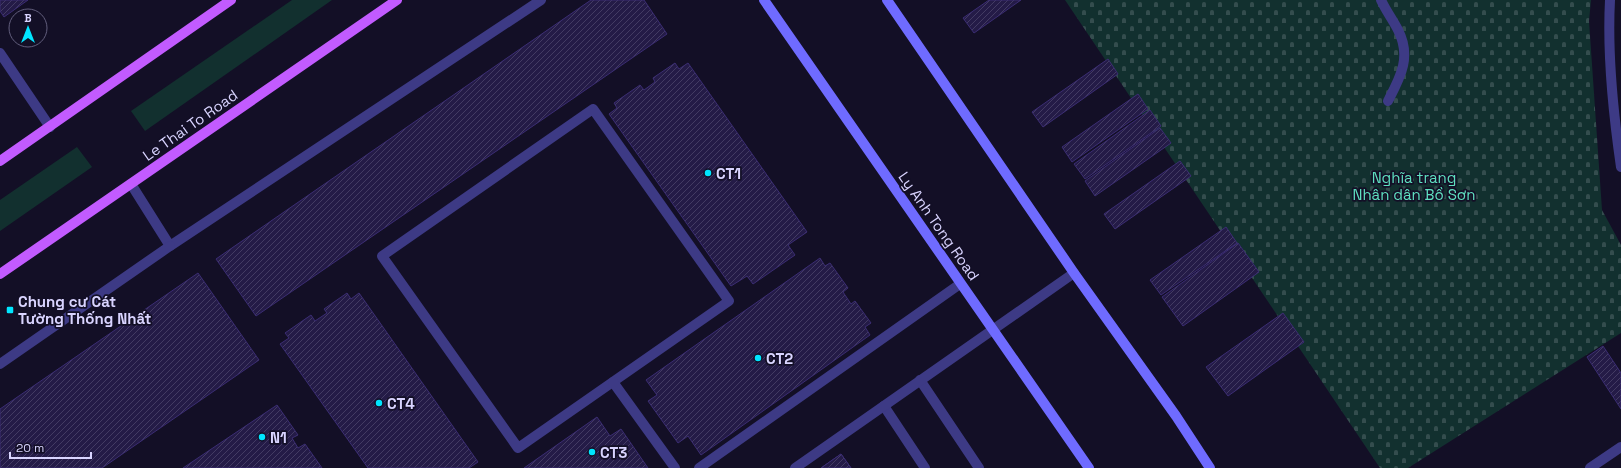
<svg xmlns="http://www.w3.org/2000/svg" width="1621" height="468" viewBox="0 0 1621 468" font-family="'Space Grotesk',sans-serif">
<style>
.grass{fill:#12302f}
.cemetery{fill:url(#cemetery-stones)}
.building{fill:url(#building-hatch);stroke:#3b2d73}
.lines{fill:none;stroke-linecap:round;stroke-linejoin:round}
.service{stroke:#3d3a85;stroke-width:10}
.minor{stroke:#3d3a85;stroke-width:10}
.tertiary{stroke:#3d3a85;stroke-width:10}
.secondary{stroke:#6f6bff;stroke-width:10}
.primary{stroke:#c25bff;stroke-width:10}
.poi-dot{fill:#00e5ff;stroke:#130f26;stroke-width:1.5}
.labels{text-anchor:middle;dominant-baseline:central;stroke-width:3.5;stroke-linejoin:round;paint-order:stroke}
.street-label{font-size:15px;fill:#d9d4ff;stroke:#130f26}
.poi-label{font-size:15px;font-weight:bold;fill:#d9d4ff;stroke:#130f26;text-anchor:start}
.park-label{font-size:15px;fill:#5fe0c0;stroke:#130f26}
</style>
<defs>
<pattern id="cemetery-stones" width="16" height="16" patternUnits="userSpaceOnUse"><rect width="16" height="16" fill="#12302f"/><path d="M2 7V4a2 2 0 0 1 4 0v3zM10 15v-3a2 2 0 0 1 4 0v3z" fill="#344d4e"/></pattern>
<pattern id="building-hatch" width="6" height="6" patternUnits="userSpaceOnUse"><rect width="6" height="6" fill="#241b47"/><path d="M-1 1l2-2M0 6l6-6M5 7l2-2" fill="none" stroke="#433b63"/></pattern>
</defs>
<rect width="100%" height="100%" fill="#130f26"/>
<g class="grass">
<path d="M 292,0 L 332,0 L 145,131 L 131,111 Z"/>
<path d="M 77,147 L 92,167 L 0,231 L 0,200 Z"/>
</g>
<path class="cemetery" d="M 1065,0 L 1591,0 L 1589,21 L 1602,210 L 1621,245 L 1621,333 L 1408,468 L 1380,468 Z"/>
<g class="building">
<path d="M 0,0 L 28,0 L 4,17 L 0,11 Z"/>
<path d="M 591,0 L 644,0 L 667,34 L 256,316 L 216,259 Z"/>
<path d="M 989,0 L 1021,0 L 974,33 L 963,18 Z"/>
<path d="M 1108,59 L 1118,74 L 1043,127 L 1032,112 Z"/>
<path d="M 675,63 L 679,69 L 688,63 L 807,232 L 788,245 L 795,255 L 753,284 L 747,276 L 731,286 L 609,114 L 617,108 L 614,103 L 640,85 L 644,90 L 655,82 L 653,78 Z"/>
<path d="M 1138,94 L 1148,109 L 1072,162 L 1062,147 Z"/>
<path d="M 1150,110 L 1161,126 L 1085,179 L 1074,164 Z"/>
<path d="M 1160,128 L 1171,143 L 1095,196 L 1085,181 Z"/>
<path d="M 1180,161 L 1191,176 L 1115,229 L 1104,214 Z"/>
<path d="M 1226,227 L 1237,243 L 1161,295 L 1150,280 Z"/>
<path d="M 1238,243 L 1259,272 L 1183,326 L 1162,297 Z"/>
<path d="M 820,258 L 825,266 L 830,263 L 848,288 L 843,292 L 851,304 L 855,301 L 871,323 L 865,327 L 870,335 L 701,455 L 688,436 L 678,443 L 648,401 L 657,395 L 646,380 Z"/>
<path d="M 198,273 L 259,360 L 102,468 L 0,468 L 0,409 Z"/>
<path d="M 347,293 L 351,299 L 359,293 L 478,462 L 469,468 L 368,468 L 280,344 L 289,338 L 285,333 L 311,315 L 315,321 L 327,313 L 324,309 Z"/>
<path d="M 1283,313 L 1304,342 L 1228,396 L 1206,367 Z"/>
<path d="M 1603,346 L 1621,373 L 1621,409 L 1587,357 Z"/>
<path d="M 277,405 L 298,435 L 292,438 L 298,448 L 305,444 L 322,468 L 183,468 Z"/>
<path d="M 597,417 L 610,436 L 621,429 L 648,468 L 524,468 Z"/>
<path d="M 841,454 L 851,468 L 821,468 Z"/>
<path d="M 841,454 L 851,468 L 821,468 Z"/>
</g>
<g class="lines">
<g class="service">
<path d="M 1381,0 C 1386,11 1393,20 1398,30 C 1412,57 1400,78 1388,101"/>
<path d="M 0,53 L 50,127"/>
<path d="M 593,109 L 729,301 L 518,448 L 382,256 Z"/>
<path d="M 131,184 L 170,246 L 541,0"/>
<path d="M 0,364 L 170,246"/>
<path d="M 920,380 L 979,468"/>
<path d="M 613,382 L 675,468"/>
<path d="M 884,406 L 925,468"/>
<path d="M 699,468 L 960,284"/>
<path d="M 795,468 L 1074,273"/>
</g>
<path class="minor" d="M 1610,0 C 1607,56 1613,112 1621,167"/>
<path class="tertiary" d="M 1590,468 L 1621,447"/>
<g class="secondary">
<path d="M 764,0 L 1089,468"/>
<path d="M 887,0 L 1074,273 L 1176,416 L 1210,468"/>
</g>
<g class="primary">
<path d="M 0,161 L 231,0"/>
<path d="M 0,274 L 397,0"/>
</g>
</g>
<g class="poi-dot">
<circle cx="708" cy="173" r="4"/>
<rect x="6" y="306" width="8" height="8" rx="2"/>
<circle cx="758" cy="358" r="4"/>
<circle cx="379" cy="403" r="4"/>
<circle cx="262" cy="437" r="4"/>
<circle cx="592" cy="452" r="4"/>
</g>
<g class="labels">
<g class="street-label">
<text transform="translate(190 125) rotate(-35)">Le Thai To Road</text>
<text transform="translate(939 226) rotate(55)">Ly Anh Tong Road</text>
</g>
<g class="poi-label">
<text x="716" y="173">CT1</text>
<text x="18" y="301">Chung cư Cát<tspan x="18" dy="17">Tường Thống Nhất</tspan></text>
<text x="766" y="358">CT2</text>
<text x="387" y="403">CT4</text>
<text x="270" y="437">N1</text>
<text x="600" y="452">CT3</text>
</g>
<g class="park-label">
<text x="1414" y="177">Nghĩa trang<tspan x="1414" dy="17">Nhân dân Bồ Sơn</tspan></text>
</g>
</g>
<g transform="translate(28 28)"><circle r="19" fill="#130f26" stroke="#625e7d"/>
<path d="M0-3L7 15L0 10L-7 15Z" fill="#00e5ff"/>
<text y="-6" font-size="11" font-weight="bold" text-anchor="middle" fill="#d9d4ff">B</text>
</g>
<path d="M10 452v6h81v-6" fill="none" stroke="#d9d4ff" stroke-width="2"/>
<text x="16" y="452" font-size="12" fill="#d9d4ff" stroke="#130f26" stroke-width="3" paint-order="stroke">20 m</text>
</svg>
